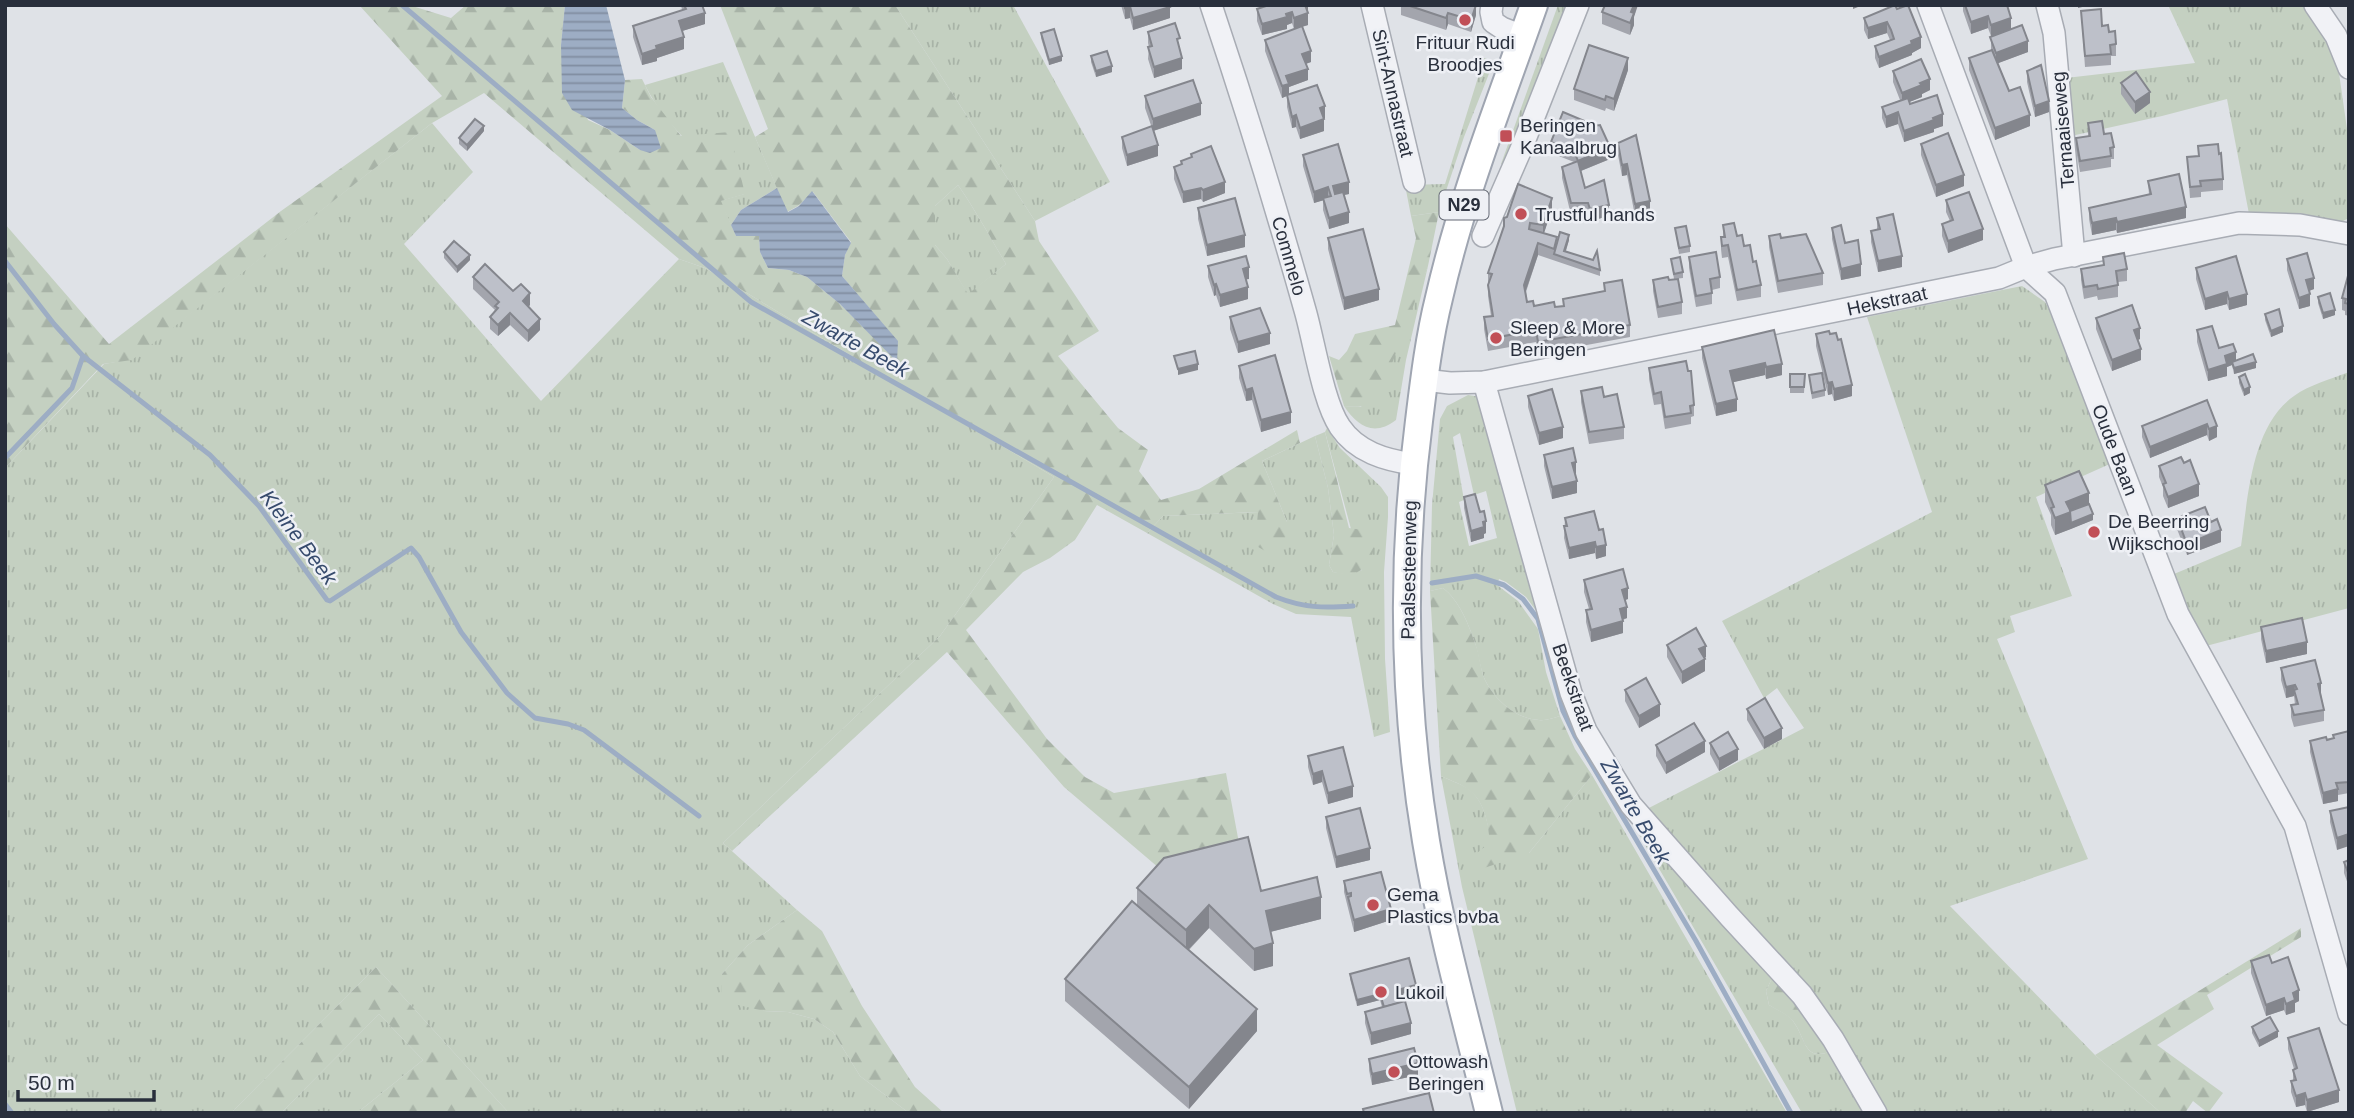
<svg xmlns="http://www.w3.org/2000/svg" width="2354" height="1118" viewBox="0 0 2354 1118" font-family="Arial,sans-serif">
<style>
.grass{fill:url(#grass-tufts);fill-rule:evenodd}
.forest{fill:url(#forest-firs);fill-rule:evenodd}
.water{fill:url(#water-rules)}
.lines{fill:none;stroke-linecap:round;stroke-linejoin:round}
.stream{stroke:#9dadc4;stroke-width:5}
.minor-casing{stroke:#a8acb4;stroke-width:24}
.major-casing{stroke:#9fa5b1;stroke-width:30}
.minor{stroke:#f1f2f6;stroke-width:21}
.major{stroke:#fff;stroke-width:26}
.wall{fill:#a3a5ad}
.shaded-wall{fill:#84868d}
.building{fill:#bdc0c9;stroke:#84868d;stroke-width:2}
.poi-dot{fill:#c14f57;stroke:#eef0f5;stroke-width:2.5}
.labels{text-anchor:middle;dominant-baseline:central;stroke-width:5;stroke-linejoin:round;paint-order:stroke}
.shield{fill:#eef0f5;stroke:#646974;stroke-width:2}
.shield-label{font-size:18px;font-weight:bold;fill:#292f3c}
.poi-label{font-size:19px;fill:#292f3c;stroke:#eef0f5;text-anchor:start}
.street-label{font-size:19px;fill:#292f3c;stroke:#eef0f5}
.water-label{font-size:21px;font-style:italic;fill:#374b6d;stroke:#eef0f5}
</style>
<defs>
<pattern id="grass-tufts" width="24" height="20" patternUnits="userSpaceOnUse" patternTransform="scale(1.75)"><rect width="24" height="20" fill="#c4d0c1"/><path d="M3 7l-1-3M5 7V3M7 7l1-3M15 17l-1-3M17 17v-4M19 17l1-3" fill="none" stroke="#a8b3a7"/></pattern>
<pattern id="forest-firs" width="22" height="20" patternUnits="userSpaceOnUse" patternTransform="scale(1.75)"><rect width="22" height="20" fill="#c4d0c1"/><path d="M5 1l3.5 6h-7zM16 11l3.5 6h-7z" fill="#a8b3a7"/></pattern>
<pattern id="water-rules" width="6" height="5" patternUnits="userSpaceOnUse" patternTransform="scale(1.75)"><rect width="6" height="5" fill="#9dadc4"/><path d="M0 2.5h6" fill="none" stroke="#808da0"/></pattern>
</defs>
<rect width="100%" height="100%" fill="#dfe2e7"/>
<g class="grass">
<path d="M 895,5 L 1013,5 L 1110,182 L 1035,221 Z"/>
<path d="M 1558,5 L 1572,5 L 1508,166 L 1501,164 Z"/>
<path d="M 2168,5 L 2306,5 L 2337,59 L 2349,143 L 2349,218 L 2341,222 L 2310,216 L 2249,214 L 2227,99 L 2162,116 L 2071,136 L 2066,78 L 2195,63 Z"/>
<path d="M 1484,58 L 1494,61 L 1464,137 L 1439,212 L 1411,216 L 1405,185 L 1445,184 Z"/>
<path d="M 723,62 L 777,188 L 741,210 L 731,225 L 720,201 L 744,194 C 709,161 667,130 645,85 Z"/>
<path d="M 432,123 L 473,172 L 404,244 L 541,401 L 679,259 L 705,268 L 1054,477 L 940,636 L 723,843 L 797,910 L 748,945 L 722,974 L 764,1011 L 788,1012 L 814,1019 L 833,1032 L 860,1076 L 909,1113 L 509,1113 L 376,967 L 231,1113 L 5,1113 L 5,468 L 104,364 L 132,359 Z"/>
<path d="M 958,185 C 976,211 990,237 1006,264 L 968,295 L 947,259 L 935,245 L 935,206 Z"/>
<path d="M 1428,266 L 1406,360 L 1396,420 C 1374,437 1357,426 1344,406 L 1361,407 L 1406,320 Z"/>
<path d="M 2022,286 L 2045,302 L 2062,333 L 2112,463 L 2036,497 L 2072,596 L 2010,616 L 2015,632 L 1997,639 L 2088,859 L 1950,906 L 2095,1055 L 2161,1113 L 1882,1113 L 1645,810 L 1804,728 L 1777,688 L 1764,698 L 1722,621 L 1932,512 L 1867,317 Z"/>
<path d="M 2349,372 L 2349,608 L 2206,646 L 2191,619 L 2174,574 L 2241,546 C 2248,498 2251,426 2294,396 C 2309,385 2331,379 2349,372 Z"/>
<path d="M 1468,395 L 1480,397 L 1484,406 L 1556,663 L 1571,708 L 1581,731 L 1621,801 L 1686,879 L 1773,976 L 1766,991 L 1769,1005 C 1777,1010 1788,1014 1793,1021 C 1807,1040 1803,1062 1832,1051 L 1867,1113 L 1802,1113 L 1568,713 L 1543,620 L 1526,597 L 1506,582 L 1499,579 L 1497,585 L 1518,601 L 1538,629 L 1546,672 L 1560,716 C 1553,718 1545,721 1539,720 C 1516,719 1495,700 1485,680 C 1480,669 1479,655 1475,643 C 1469,625 1459,600 1443,588 L 1430,591 L 1432,505 L 1440,419 L 1447,406 ZM 1460,433 L 1474,495 L 1486,491 L 1497,538 L 1469,546 L 1459,502 L 1464,500 L 1453,437 Z"/>
<path d="M 1327,428 L 1340,448 L 1381,487 L 1388,497 L 1388,517 L 1384,572 L 1385,659 L 1390,732 L 1374,737 L 1351,617 L 1296,614 L 1273,604 L 1147,533 L 1163,516 L 1259,512 L 1287,522 L 1262,461 L 1315,436 L 1328,488 L 1334,535 L 1329,565 L 1333,572 L 1349,574 L 1362,570 L 1325,432 Z"/>
<path d="M 1592,775 L 1787,1113 L 1517,1113 L 1462,887 L 1441,776 C 1449,780 1459,783 1467,788 C 1485,800 1488,824 1491,843 L 1529,853 Z"/>
<path d="M 379,1014 L 423,1060 L 357,1113 L 281,1113 Z"/>
</g>
<g class="forest">
<path d="M 359,5 L 409,5 L 451,18 L 466,5 L 565,5 L 561,45 L 588,120 L 610,130 L 640,150 L 655,130 L 637,120 L 622,108 L 625,80 L 642,79 L 651,97 L 681,136 L 730,132 L 745,194 L 721,201 L 736,236 L 759,236 L 760,252 L 768,268 L 789,270 L 807,277 L 840,304 L 897,361 L 897,341 L 842,276 L 845,255 L 851,242 L 813,192 L 798,206 L 787,212 L 755,137 L 768,129 L 720,5 L 895,5 L 1035,221 L 1039,241 L 1099,331 L 1058,356 L 1118,428 L 1148,450 L 1139,471 L 1161,500 L 1199,489 L 1297,430 L 1300,443 L 1262,461 L 1287,522 L 1285,542 L 1270,554 L 1255,545 L 1258,512 L 1163,516 L 1147,533 L 1097,505 L 1075,540 L 1050,558 L 1023,572 L 966,630 L 1047,739 L 1085,777 L 1114,793 L 1226,773 L 1241,854 L 1166,874 L 1064,787 L 947,652 L 732,851 L 723,843 L 940,636 L 1054,477 L 705,268 L 679,259 L 484,93 L 432,123 L 132,360 L 103,364 L 5,468 L 5,224 L 109,344 L 281,211 L 442,96 ZM 958,185 C 976,211 990,237 1006,264 L 968,294 L 947,259 L 935,245 L 935,206 Z"/>
<path d="M 1439,212 L 1428,266 L 1383,388 C 1370,407 1367,408 1344,406 L 1329,356 L 1339,360 L 1347,351 L 1355,334 L 1395,325 L 1416,238 L 1411,216 Z"/>
<path d="M 1325,432 L 1349,528 L 1370,531 C 1378,549 1372,571 1350,574 C 1345,575 1338,573 1333,572 L 1329,565 L 1334,535 L 1328,488 L 1315,436 Z"/>
<path d="M 1443,588 C 1459,600 1469,625 1475,643 C 1480,655 1480,669 1485,680 C 1495,700 1516,719 1539,720 C 1545,721 1553,718 1560,716 L 1575,749 L 1592,775 L 1529,853 L 1466,874 C 1470,858 1477,852 1490,843 C 1488,823 1485,800 1466,788 C 1459,783 1449,780 1441,776 L 1430,591 Z"/>
<path d="M 797,910 L 822,931 L 862,1006 L 915,1087 L 944,1113 L 909,1113 L 860,1076 L 833,1032 L 814,1019 L 788,1012 L 764,1011 L 738,1005 L 722,994 L 722,974 L 748,945 Z"/>
<path d="M 2301,928 L 2301,937 L 2207,995 L 2214,1009 L 2157,1045 L 2223,1093 L 2208,1113 L 2193,1101 L 2185,1113 L 2161,1113 L 2095,1055 Z"/>
<path d="M 376,967 L 509,1113 L 357,1113 L 423,1060 L 379,1014 L 281,1113 L 231,1113 Z"/>
<path d="M 1773,976 L 1800,1007 L 1832,1051 C 1803,1062 1807,1040 1793,1021 C 1788,1015 1777,1010 1769,1005 L 1766,991 Z"/>
</g>
<g class="water">
<path d="M 565,5 L 606,5 L 625,80 L 622,108 L 637,120 L 655,130 L 661,148 L 650,153 L 640,150 L 610,130 L 572,110 L 562,93 L 561,45 Z"/>
<path d="M 777,188 L 788,212 L 799,206 L 812,191 L 851,243 L 845,255 L 842,276 L 898,341 L 897,362 L 840,304 L 807,277 L 789,270 L 768,268 L 760,252 L 759,236 L 736,236 L 731,225 L 741,210 Z"/>
</g>
<g class="lines">
<g class="stream">
<path d="M 402,5 L 751,302 L 1276,597 C 1304,608 1323,608 1353,606"/>
<path d="M 5,261 L 54,324 L 83,356 L 210,455 L 259,506 L 327,600 L 330,601 L 411,548 L 419,557 L 461,632 L 507,693 L 535,718 L 568,724 L 584,730 L 699,816"/>
<path d="M 5,458 L 72,388 L 83,356"/>
<path d="M 1432,583 L 1476,576 L 1504,585 L 1523,599 L 1538,619 L 1563,711 L 1575,736 L 1696,941 L 1791,1113"/>
<path d="M 5,1104 L 12,1113"/>
</g>
<g class="minor-casing">
<g id="minor">
<path d="M 1211,5 C 1245,106 1276,207 1305,310 C 1314,341 1323,402 1340,427 C 1357,452 1385,460 1413,464"/>
<path d="M 1372,5 L 1414,182"/>
<path d="M 1492,5 L 1491,12 L 1493,22 L 1502,28 L 1523,36"/>
<path d="M 1928,5 L 2026,267 L 2055,293 L 2178,614 L 2295,826 L 2349,1014"/>
<path d="M 2047,5 L 2054,33 L 2074,256"/>
<path d="M 2315,5 L 2336,36 L 2349,68"/>
<path d="M 1483,236 L 1522,147 L 1578,5"/>
<path d="M 1424,380 L 1450,383 L 1484,382 L 1999,278 L 2026,267 L 2054,259 L 2239,223 L 2300,225 L 2349,234"/>
<path d="M 1484,382 L 1571,693 L 1586,731 L 1631,805 L 1729,916 L 1802,995 L 1833,1039 L 1876,1113"/>
</g>
</g>
<g class="major-casing">
<path id="major" d="M 1489,1113 C 1467,1023 1441,932 1426,841 C 1403,702 1401,561 1419,421 C 1424,380 1429,338 1439,298 C 1462,197 1500,102 1534,5"/>
</g>
<use href="#minor" class="minor"/>
<use href="#major" class="major"/>
</g>
<g class="wall">
<path d="M 681,5 L 702,5 L 705,24 L 682,31 L 684,49 L 657,58 L 657,61 L 642,65 L 633,37 L 633,26 L 682,10 Z"/>
<path d="M 1121,5 L 1169,5 L 1170,18 L 1133,30 L 1130,18 L 1125,19 Z"/>
<path d="M 1261,5 L 1308,5 L 1308,25 L 1302,27 L 1311,62 L 1306,64 L 1308,80 L 1289,87 L 1289,95 L 1325,118 L 1323,118 L 1324,131 L 1300,139 L 1296,127 L 1292,128 L 1287,107 L 1287,96 L 1282,98 L 1265,51 L 1265,40 L 1294,29 L 1292,23 L 1287,25 L 1287,29 L 1262,35 L 1257,21 L 1257,9 L 1262,8 Z"/>
<path d="M 1401,5 L 1476,5 L 1476,15 L 1471,32 L 1448,24 L 1446,30 L 1401,15 Z"/>
<path d="M 1895,5 L 1921,48 L 1912,53 L 1912,55 L 1879,68 L 1875,58 L 1875,46 L 1890,40 L 1887,33 L 1868,39 L 1864,30 L 1864,18 Z"/>
<path d="M 1963,5 L 2007,5 L 2011,29 L 2028,52 L 1998,63 L 2009,91 L 2030,126 L 1995,140 L 1969,70 L 1969,58 L 1991,50 L 1991,36 L 1988,28 L 1971,34 L 1963,11 Z"/>
<path d="M 2081,11 L 2102,26 L 2109,32 L 2116,44 L 2116,56 L 2111,56 L 2111,65 L 2085,67 Z"/>
<path d="M 1602,12 L 1634,17 L 1634,25 L 1630,35 L 1602,24 Z"/>
<path d="M 1148,32 L 1180,49 L 1182,69 L 1154,78 L 1148,59 L 1149,47 L 1148,43 Z"/>
<path d="M 1041,33 L 1062,61 L 1049,65 L 1041,38 Z"/>
<path d="M 1091,56 L 1112,72 L 1096,77 L 1091,62 Z"/>
<path d="M 1628,70 L 1614,111 L 1606,108 L 1605,111 L 1574,100 L 1574,89 Z"/>
<path d="M 1893,71 L 1930,90 L 1922,94 L 1922,97 L 1909,102 L 1910,104 L 1943,126 L 1934,129 L 1934,132 L 1904,142 L 1898,124 L 1886,128 L 1882,118 L 1882,107 L 1900,100 L 1893,82 Z"/>
<path d="M 2027,71 L 2049,112 L 2035,117 L 2027,82 Z"/>
<path d="M 2121,83 L 2150,103 L 2135,114 L 2121,94 Z"/>
<path d="M 1145,96 L 1201,115 L 1153,131 L 1145,108 Z"/>
<path d="M 2088,123 L 2104,134 L 2114,147 L 2114,159 L 2111,159 L 2111,167 L 2080,172 L 2076,150 L 2076,138 L 2088,137 Z"/>
<path d="M 1587,127 L 1610,159 L 1581,171 L 1585,188 L 1609,216 L 1590,221 L 1588,214 L 1571,215 L 1562,178 L 1562,167 L 1574,162 L 1551,153 L 1551,142 Z"/>
<path d="M 484,131 L 467,151 L 459,144 L 459,138 Z"/>
<path d="M 1122,137 L 1158,156 L 1127,166 L 1122,148 Z"/>
<path d="M 1618,143 L 1650,212 L 1635,216 L 1627,175 L 1622,176 L 1618,155 Z"/>
<path d="M 1921,144 L 1964,186 L 1936,197 L 1921,155 Z"/>
<path d="M 2198,146 L 2219,154 L 2223,179 L 2223,190 L 2201,192 L 2201,197 L 2190,198 L 2187,157 L 2198,156 Z"/>
<path d="M 1191,154 L 1225,193 L 1203,202 L 1201,199 L 1183,203 L 1174,179 L 1174,167 L 1181,164 L 1181,161 L 1191,158 Z"/>
<path d="M 1303,155 L 1349,194 L 1344,195 L 1349,223 L 1329,229 L 1323,210 L 1323,200 L 1314,203 L 1303,166 Z"/>
<path d="M 2148,181 L 2186,218 L 2117,233 L 2116,230 L 2092,235 L 2089,219 L 2089,208 L 2149,195 Z"/>
<path d="M 1946,200 L 1983,240 L 1948,253 L 1942,236 L 1942,224 L 1950,221 L 1946,212 Z"/>
<path d="M 1198,208 L 1245,247 L 1207,256 L 1198,219 Z"/>
<path d="M 1552,209 L 1544,233 L 1557,243 L 1569,240 L 1566,251 L 1600,270 L 1600,276 L 1538,255 L 1526,292 L 1527,302 L 1534,306 L 1555,307 L 1563,306 L 1563,299 L 1604,292 L 1604,283 L 1630,325 L 1630,337 L 1538,354 L 1536,342 L 1488,351 L 1484,329 L 1484,317 L 1491,316 L 1488,296 L 1488,273 L 1504,227 Z"/>
<path d="M 1877,218 L 1902,267 L 1878,272 L 1871,242 L 1871,231 L 1877,229 Z"/>
<path d="M 1723,225 L 1737,236 L 1753,262 L 1761,285 L 1761,297 L 1737,301 L 1728,257 L 1722,258 L 1721,249 L 1721,237 L 1723,237 Z"/>
<path d="M 1675,228 L 1690,246 L 1690,252 L 1679,254 Z"/>
<path d="M 1832,228 L 1845,243 L 1861,276 L 1841,280 L 1832,239 Z"/>
<path d="M 1769,236 L 1781,238 L 1823,273 L 1823,285 L 1778,293 L 1769,247 Z"/>
<path d="M 1328,238 L 1379,300 L 1344,310 L 1328,249 Z"/>
<path d="M 444,252 L 470,260 L 457,273 L 444,258 Z"/>
<path d="M 1689,257 L 1720,277 L 1720,288 L 1712,290 L 1712,304 L 1696,307 L 1689,268 Z"/>
<path d="M 2103,257 L 2127,269 L 2127,281 L 2118,282 L 2118,297 L 2098,300 L 2097,296 L 2084,299 L 2081,280 L 2081,269 L 2103,265 Z"/>
<path d="M 1671,259 L 1683,272 L 1683,278 L 1674,279 Z"/>
<path d="M 2287,259 L 2314,289 L 2309,291 L 2310,306 L 2299,309 L 2287,270 Z"/>
<path d="M 1208,266 L 1249,279 L 1246,279 L 1248,299 L 1220,307 L 1216,295 L 1214,296 L 1208,277 Z"/>
<path d="M 2196,268 L 2247,305 L 2229,310 L 2227,304 L 2205,310 L 2196,279 Z"/>
<path d="M 2349,272 L 2349,316 L 2345,315 L 2345,311 L 2342,310 L 2342,298 Z"/>
<path d="M 473,277 L 513,291 L 530,305 L 528,307 L 540,330 L 528,342 L 510,325 L 498,336 L 490,329 L 490,317 L 495,310 L 473,289 Z"/>
<path d="M 1653,280 L 1669,280 L 1682,302 L 1682,314 L 1658,318 L 1653,291 Z"/>
<path d="M 2318,297 L 2335,315 L 2323,319 L 2318,303 Z"/>
<path d="M 2265,314 L 2283,332 L 2271,337 L 2265,320 Z"/>
<path d="M 1230,317 L 1270,344 L 1238,353 L 1230,329 Z"/>
<path d="M 2096,318 L 2140,339 L 2138,340 L 2141,360 L 2112,371 L 2096,329 Z"/>
<path d="M 2197,330 L 2219,348 L 2236,361 L 2256,368 L 2234,374 L 2232,365 L 2227,367 L 2227,376 L 2208,381 L 2197,342 Z"/>
<path d="M 1816,334 L 1852,396 L 1834,401 L 1832,394 L 1828,395 L 1816,346 Z"/>
<path d="M 1702,347 L 1782,364 L 1782,375 L 1766,379 L 1765,375 L 1733,382 L 1737,411 L 1716,416 L 1702,358 Z"/>
<path d="M 1239,366 L 1291,423 L 1261,432 L 1252,400 L 1246,401 L 1239,378 Z"/>
<path d="M 1649,368 L 1688,371 L 1694,405 L 1694,416 L 1691,417 L 1691,424 L 1665,429 L 1661,404 L 1654,405 L 1649,379 Z"/>
<path d="M 1790,374 L 1805,374 L 1804,393 L 1790,393 Z"/>
<path d="M 1809,375 L 1825,390 L 1825,396 L 1812,399 Z"/>
<path d="M 2239,377 L 2250,393 L 2244,396 L 2239,383 Z"/>
<path d="M 1581,391 L 1604,397 L 1624,427 L 1624,439 L 1589,444 L 1581,402 Z"/>
<path d="M 1528,396 L 1563,438 L 1539,445 L 1528,407 Z"/>
<path d="M 2207,400 L 2217,437 L 2209,441 L 2207,435 L 2150,458 L 2142,437 L 2142,426 Z"/>
<path d="M 1544,455 L 1576,473 L 1575,474 L 1577,493 L 1552,499 L 1544,466 Z"/>
<path d="M 2159,466 L 2199,496 L 2168,508 L 2163,496 L 2163,487 L 2159,477 Z"/>
<path d="M 2045,485 L 2089,504 L 2093,520 L 2055,535 L 2051,525 L 2051,515 L 2045,502 Z"/>
<path d="M 1464,497 L 1480,512 L 1486,533 L 1484,534 L 1484,538 L 1471,542 L 1464,508 Z"/>
<path d="M 1594,511 L 1606,556 L 1596,559 L 1595,553 L 1569,559 L 1564,538 L 1565,518 Z"/>
<path d="M 2177,518 L 2211,522 L 2221,542 L 2187,555 L 2177,529 Z"/>
<path d="M 1584,580 L 1628,599 L 1625,600 L 1627,618 L 1623,620 L 1623,633 L 1591,642 L 1586,622 L 1586,610 L 1589,609 L 1584,592 Z"/>
<path d="M 2261,627 L 2307,654 L 2266,663 L 2261,639 Z"/>
<path d="M 1667,645 L 1706,657 L 1704,658 L 1705,671 L 1682,684 L 1667,657 Z"/>
<path d="M 2281,668 L 2321,694 L 2324,710 L 2324,721 L 2294,727 L 2291,717 L 2291,705 L 2295,705 L 2294,696 L 2286,698 L 2281,680 Z"/>
<path d="M 1625,690 L 1660,716 L 1639,728 L 1625,701 Z"/>
<path d="M 1747,709 L 1782,739 L 1764,749 L 1747,720 Z"/>
<path d="M 2349,731 L 2349,793 L 2338,795 L 2338,801 L 2323,804 L 2310,752 L 2310,741 L 2333,738 L 2333,735 Z"/>
<path d="M 1710,743 L 1738,760 L 1719,771 L 1710,754 Z"/>
<path d="M 1656,745 L 1705,752 L 1666,774 L 1656,756 Z"/>
<path d="M 1308,756 L 1353,797 L 1328,804 L 1322,782 L 1313,785 L 1308,767 Z"/>
<path d="M 2349,807 L 2337,850 L 2330,822 L 2330,811 Z"/>
<path d="M 1326,817 L 1370,860 L 1336,868 L 1326,828 Z"/>
<path d="M 2349,860 L 2349,887 L 2344,873 L 2344,862 Z"/>
<path d="M 1344,881 L 1391,920 L 1354,932 L 1344,892 Z"/>
<path d="M 1137,888 L 1261,891 L 1321,919 L 1270,932 L 1273,966 L 1254,971 L 1209,928 L 1189,950 L 1257,1031 L 1189,1109 L 1065,1001 L 1065,979 L 1137,905 Z"/>
<path d="M 2251,961 L 2272,963 L 2299,1001 L 2295,1003 L 2295,1012 L 2286,1015 L 2284,1010 L 2266,1016 L 2251,973 Z"/>
<path d="M 1350,974 L 1416,991 L 1402,994 L 1411,1034 L 1371,1045 L 1365,1023 L 1365,1012 L 1382,1007 L 1380,1000 L 1357,1006 L 1350,979 Z"/>
<path d="M 2252,1027 L 2278,1037 L 2259,1047 L 2252,1033 Z"/>
<path d="M 2288,1038 L 2339,1102 L 2307,1112 L 2305,1105 L 2296,1107 L 2291,1092 L 2291,1081 L 2293,1080 L 2293,1070 L 2294,1069 L 2288,1049 Z"/>
<path d="M 1369,1059 L 1418,1075 L 1372,1085 L 1369,1070 Z"/>
</g>
<g class="shaded-wall">
<path d="M 1305,5 L 1308,5 L 1308,25 L 1294,29 L 1294,18 Z"/>
<path d="M 1476,5 L 1476,15 L 1471,32 L 1471,20 Z"/>
<path d="M 1634,5 L 1638,5 L 1634,17 L 1634,25 L 1630,35 L 1631,12 Z"/>
<path d="M 1853,5 L 1863,5 L 1853,9 Z"/>
<path d="M 2078,5 L 2091,5 L 2078,8 Z"/>
<path d="M 1130,6 L 1130,18 L 1125,19 L 1125,8 Z"/>
<path d="M 1170,7 L 1170,18 L 1133,30 L 1133,18 Z"/>
<path d="M 1292,12 L 1292,23 L 1287,25 L 1287,29 L 1262,35 L 1262,24 Z"/>
<path d="M 705,13 L 705,24 L 679,32 L 679,21 Z"/>
<path d="M 1448,13 L 1448,24 L 1446,30 L 1446,18 Z"/>
<path d="M 1988,16 L 1988,28 L 1971,34 L 1971,22 Z"/>
<path d="M 2011,18 L 2011,29 L 1991,37 L 1991,25 Z"/>
<path d="M 1887,22 L 1887,33 L 1868,39 L 1868,28 Z"/>
<path d="M 684,37 L 684,49 L 657,58 L 657,61 L 642,65 L 642,54 L 656,46 Z"/>
<path d="M 1921,37 L 1921,48 L 1912,53 L 1912,55 L 1879,68 L 1879,57 Z"/>
<path d="M 2028,41 L 2028,52 L 1996,64 L 1996,53 Z"/>
<path d="M 1311,51 L 1311,62 L 1302,65 L 1302,54 Z"/>
<path d="M 1062,56 L 1062,61 L 1049,65 L 1049,60 Z"/>
<path d="M 1182,58 L 1182,69 L 1154,78 L 1154,67 Z"/>
<path d="M 1628,58 L 1628,70 L 1614,111 L 1614,99 Z"/>
<path d="M 1112,66 L 1112,72 L 1096,77 L 1096,71 Z"/>
<path d="M 1308,69 L 1308,80 L 1289,87 L 1289,95 L 1282,98 L 1282,86 L 1286,76 Z"/>
<path d="M 1930,79 L 1930,90 L 1922,94 L 1922,97 L 1902,105 L 1902,93 L 1920,83 Z"/>
<path d="M 2150,92 L 2150,103 L 2135,114 L 2135,102 Z"/>
<path d="M 2049,101 L 2049,112 L 2035,117 L 2035,106 Z"/>
<path d="M 1201,103 L 1201,115 L 1153,131 L 1153,119 Z"/>
<path d="M 1325,106 L 1325,118 L 1320,120 L 1320,108 Z"/>
<path d="M 1898,112 L 1898,124 L 1886,128 L 1886,117 Z"/>
<path d="M 1943,114 L 1943,126 L 1934,129 L 1934,132 L 1904,142 L 1904,131 Z"/>
<path d="M 1296,115 L 1296,127 L 1292,128 L 1292,117 Z"/>
<path d="M 2030,115 L 2030,126 L 1995,140 L 1995,128 Z"/>
<path d="M 1324,119 L 1324,131 L 1300,139 L 1300,128 Z"/>
<path d="M 484,126 L 484,131 L 467,151 L 467,145 Z"/>
<path d="M 1158,145 L 1158,156 L 1127,166 L 1127,155 Z"/>
<path d="M 1610,147 L 1610,159 L 1578,172 L 1578,161 Z"/>
<path d="M 1627,164 L 1627,175 L 1622,176 L 1622,165 Z"/>
<path d="M 1964,175 L 1964,186 L 1936,197 L 1936,185 Z"/>
<path d="M 1225,182 L 1225,193 L 1203,202 L 1203,190 Z"/>
<path d="M 1349,182 L 1349,194 L 1333,197 L 1333,186 Z"/>
<path d="M 1328,187 L 1328,199 L 1314,203 L 1314,192 Z"/>
<path d="M 1201,188 L 1201,199 L 1183,203 L 1183,192 Z"/>
<path d="M 1552,198 L 1552,209 L 1543,236 L 1543,225 Z"/>
<path d="M 1650,201 L 1650,212 L 1635,216 L 1635,204 Z"/>
<path d="M 1609,205 L 1609,216 L 1590,221 L 1590,209 Z"/>
<path d="M 2186,207 L 2186,218 L 2117,233 L 2117,222 Z"/>
<path d="M 1349,212 L 1349,223 L 1329,229 L 1329,218 Z"/>
<path d="M 2116,218 L 2116,230 L 2092,235 L 2092,223 Z"/>
<path d="M 1983,229 L 1983,240 L 1948,253 L 1948,241 Z"/>
<path d="M 1245,235 L 1245,247 L 1207,256 L 1207,245 Z"/>
<path d="M 1569,235 L 1569,240 L 1564,256 L 1564,251 Z"/>
<path d="M 1538,243 L 1538,255 L 1524,296 L 1524,285 Z"/>
<path d="M 470,255 L 470,260 L 457,273 L 457,267 Z"/>
<path d="M 1902,256 L 1902,267 L 1878,272 L 1878,261 Z"/>
<path d="M 1861,264 L 1861,276 L 1841,280 L 1841,269 Z"/>
<path d="M 1249,267 L 1249,279 L 1243,280 L 1243,269 Z"/>
<path d="M 2314,278 L 2314,289 L 2306,292 L 2306,280 Z"/>
<path d="M 1216,284 L 1216,295 L 1214,296 L 1214,285 Z"/>
<path d="M 1248,287 L 1248,299 L 1220,307 L 1220,295 Z"/>
<path d="M 1379,289 L 1379,300 L 1344,310 L 1344,298 Z"/>
<path d="M 2227,292 L 2227,304 L 2205,310 L 2205,299 Z"/>
<path d="M 530,293 L 530,305 L 523,312 L 523,301 Z"/>
<path d="M 2247,294 L 2247,305 L 2229,310 L 2229,299 Z"/>
<path d="M 2310,294 L 2310,306 L 2299,309 L 2299,298 Z"/>
<path d="M 2335,310 L 2335,315 L 2323,319 L 2323,313 Z"/>
<path d="M 510,313 L 510,325 L 498,336 L 498,325 Z"/>
<path d="M 540,319 L 540,330 L 528,342 L 528,331 Z"/>
<path d="M 2283,326 L 2283,332 L 2271,337 L 2271,331 Z"/>
<path d="M 2140,328 L 2140,339 L 2134,341 L 2134,330 Z"/>
<path d="M 1270,333 L 1270,344 L 1238,353 L 1238,342 Z"/>
<path d="M 2141,349 L 2141,360 L 2112,371 L 2112,360 Z"/>
<path d="M 2236,352 L 2236,364 L 2232,362 L 2232,365 L 2227,367 L 2227,376 L 2208,381 L 2208,370 L 2225,356 Z"/>
<path d="M 2256,362 L 2256,368 L 2234,374 L 2234,368 Z"/>
<path d="M 1765,363 L 1765,375 L 1730,383 L 1730,371 Z"/>
<path d="M 1198,364 L 1198,370 L 1178,375 L 1178,369 Z"/>
<path d="M 1782,364 L 1782,375 L 1766,379 L 1766,367 Z"/>
<path d="M 1832,382 L 1832,394 L 1828,395 L 1828,383 Z"/>
<path d="M 1852,385 L 1852,396 L 1834,401 L 1834,389 Z"/>
<path d="M 2250,387 L 2250,393 L 2244,396 L 2244,390 Z"/>
<path d="M 1252,388 L 1252,400 L 1246,401 L 1246,390 Z"/>
<path d="M 1737,399 L 1737,411 L 1716,416 L 1716,404 Z"/>
<path d="M 1291,412 L 1291,423 L 1261,432 L 1261,420 Z"/>
<path d="M 2207,424 L 2207,435 L 2150,458 L 2150,447 Z"/>
<path d="M 2217,426 L 2217,437 L 2209,441 L 2209,429 Z"/>
<path d="M 1563,427 L 1563,438 L 1539,445 L 1539,433 Z"/>
<path d="M 1576,462 L 1576,473 L 1572,474 L 1572,463 Z"/>
<path d="M 1577,481 L 1577,493 L 1552,499 L 1552,487 Z"/>
<path d="M 2199,484 L 2199,496 L 2168,508 L 2168,497 Z"/>
<path d="M 2089,493 L 2089,510 L 2071,517 L 2071,529 L 2055,535 L 2055,518 L 2066,502 Z"/>
<path d="M 2093,514 L 2093,520 L 2071,529 L 2071,523 Z"/>
<path d="M 1486,521 L 1486,533 L 1484,534 L 1484,538 L 1471,542 L 1471,531 L 1483,522 Z"/>
<path d="M 2221,530 L 2221,542 L 2187,555 L 2187,544 Z"/>
<path d="M 1595,542 L 1595,553 L 1569,559 L 1569,548 Z"/>
<path d="M 1606,545 L 1606,556 L 1596,559 L 1596,547 Z"/>
<path d="M 1628,588 L 1628,599 L 1622,601 L 1622,590 Z"/>
<path d="M 1627,607 L 1627,618 L 1620,620 L 1620,609 Z"/>
<path d="M 1623,621 L 1623,633 L 1591,642 L 1591,630 Z"/>
<path d="M 2307,642 L 2307,654 L 2266,663 L 2266,651 Z"/>
<path d="M 1706,646 L 1706,657 L 1699,661 L 1699,649 Z"/>
<path d="M 1705,659 L 1705,671 L 1682,684 L 1682,672 Z"/>
<path d="M 2321,683 L 2321,694 L 2318,695 L 2318,684 Z"/>
<path d="M 2295,685 L 2294,696 L 2286,698 L 2286,687 Z"/>
<path d="M 1660,704 L 1660,716 L 1639,728 L 1639,716 Z"/>
<path d="M 1782,728 L 1782,739 L 1764,749 L 1764,738 Z"/>
<path d="M 1705,741 L 1705,752 L 1666,774 L 1666,763 Z"/>
<path d="M 1738,749 L 1738,760 L 1719,771 L 1719,759 Z"/>
<path d="M 1322,771 L 1322,782 L 1313,785 L 1313,774 Z"/>
<path d="M 1353,786 L 1353,797 L 1328,804 L 1328,793 Z"/>
<path d="M 2338,789 L 2338,801 L 2323,804 L 2323,793 Z"/>
<path d="M 2349,834 L 2349,846 L 2337,850 L 2337,838 Z"/>
<path d="M 1370,848 L 1370,860 L 1336,868 L 1336,857 Z"/>
<path d="M 1321,897 L 1321,919 L 1266,933 L 1266,911 Z"/>
<path d="M 1209,905 L 1209,928 L 1186,952 L 1186,930 Z"/>
<path d="M 1391,909 L 1391,920 L 1354,932 L 1354,920 Z"/>
<path d="M 1273,943 L 1273,966 L 1254,971 L 1254,949 Z"/>
<path d="M 1416,985 L 1416,991 L 1401,994 L 1401,989 Z"/>
<path d="M 2299,990 L 2299,1001 L 2295,1003 L 2295,1012 L 2286,1015 L 2286,1004 L 2293,993 Z"/>
<path d="M 1380,994 L 1380,1000 L 1357,1006 L 1357,1000 Z"/>
<path d="M 2284,998 L 2284,1010 L 2266,1016 L 2266,1005 Z"/>
<path d="M 1257,1009 L 1257,1031 L 1189,1109 L 1189,1087 Z"/>
<path d="M 1411,1023 L 1411,1034 L 1371,1045 L 1371,1033 Z"/>
<path d="M 2278,1031 L 2278,1037 L 2259,1047 L 2259,1041 Z"/>
<path d="M 1418,1063 L 1418,1075 L 1372,1085 L 1372,1074 Z"/>
<path d="M 2339,1090 L 2339,1102 L 2307,1112 L 2307,1100 Z"/>
<path d="M 2305,1093 L 2305,1105 L 2296,1107 L 2296,1096 Z"/>
</g>
<g class="building">
<path d="M 684,5 L 702,5 L 705,13 L 679,21 L 684,37 L 656,46 L 657,49 L 642,54 L 633,26 L 686,9 Z"/>
<path d="M 1125,5 L 1169,5 L 1170,7 L 1133,18 L 1130,6 L 1125,8 Z"/>
<path d="M 1265,5 L 1305,5 L 1308,13 L 1294,18 L 1292,12 L 1286,14 L 1287,17 L 1262,24 L 1257,9 L 1266,6 Z"/>
<path d="M 1407,5 L 1476,5 L 1471,20 L 1448,13 L 1446,18 Z"/>
<path d="M 1605,5 L 1634,5 L 1631,12 L 1634,13 L 1630,23 L 1602,12 Z"/>
<path d="M 1895,5 L 1897,9 L 1908,5 L 1921,37 L 1911,41 L 1912,44 L 1879,57 L 1875,46 L 1894,39 L 1891,30 L 1887,22 L 1868,28 L 1864,18 Z"/>
<path d="M 1965,5 L 2007,5 L 2011,18 L 1991,25 L 1988,16 L 1971,22 Z"/>
<path d="M 2101,9 L 2102,26 L 2108,25 L 2109,32 L 2115,31 L 2116,44 L 2110,45 L 2111,54 L 2085,56 L 2081,11 Z"/>
<path d="M 1175,23 L 1180,38 L 1177,39 L 1182,58 L 1154,67 L 1148,47 L 1152,46 L 1148,32 Z"/>
<path d="M 2022,25 L 2028,41 L 1996,53 L 1990,37 Z"/>
<path d="M 1302,26 L 1311,51 L 1302,54 L 1308,69 L 1286,76 L 1289,84 L 1282,86 L 1265,40 Z"/>
<path d="M 1054,29 L 1062,56 L 1049,60 L 1041,33 Z"/>
<path d="M 1589,45 L 1628,58 L 1614,99 L 1606,96 L 1605,100 L 1574,89 Z"/>
<path d="M 1992,50 L 2009,91 L 2020,87 L 2030,115 L 1995,128 L 1969,58 Z"/>
<path d="M 1107,51 L 1112,66 L 1096,71 L 1091,56 Z"/>
<path d="M 1921,59 L 1930,79 L 1920,83 L 1922,85 L 1902,93 L 1893,71 Z"/>
<path d="M 2041,65 L 2049,101 L 2035,106 L 2027,71 Z"/>
<path d="M 2136,72 L 2150,92 L 2135,102 L 2121,83 Z"/>
<path d="M 1193,80 L 1201,103 L 1153,119 L 1145,96 Z"/>
<path d="M 1317,85 L 1325,106 L 1320,108 L 1324,119 L 1300,128 L 1296,115 L 1292,117 L 1287,95 Z"/>
<path d="M 1937,95 L 1943,114 L 1933,118 L 1934,120 L 1904,131 L 1898,112 L 1886,117 L 1882,107 L 1908,98 L 1910,104 Z"/>
<path d="M 1563,112 L 1587,122 L 1586,127 L 1600,125 L 1610,147 L 1578,161 L 1574,151 L 1551,142 Z"/>
<path d="M 475,119 L 484,126 L 467,145 L 459,138 Z"/>
<path d="M 2102,121 L 2104,134 L 2111,133 L 2114,147 L 2110,148 L 2111,156 L 2080,161 L 2076,138 L 2090,136 L 2088,123 Z"/>
<path d="M 1152,126 L 1158,145 L 1127,155 L 1122,137 Z"/>
<path d="M 1948,133 L 1964,175 L 1936,185 L 1921,144 Z"/>
<path d="M 1636,135 L 1650,201 L 1635,204 L 1627,164 L 1622,165 L 1618,143 Z"/>
<path d="M 1338,144 L 1349,182 L 1333,186 L 1335,194 L 1343,192 L 1349,212 L 1329,218 L 1323,198 L 1331,196 L 1328,187 L 1314,192 L 1303,155 Z"/>
<path d="M 2218,144 L 2219,154 L 2221,153 L 2223,179 L 2200,181 L 2201,186 L 2190,187 L 2187,157 L 2199,156 L 2198,146 Z"/>
<path d="M 1211,146 L 1225,182 L 1203,190 L 1201,188 L 1183,192 L 1174,167 L 1182,164 L 1181,161 L 1192,157 L 1191,154 Z"/>
<path d="M 1578,161 L 1585,188 L 1604,180 L 1609,205 L 1590,209 L 1588,203 L 1571,203 L 1562,167 Z"/>
<path d="M 2179,174 L 2186,207 L 2117,222 L 2116,218 L 2092,223 L 2089,208 L 2151,194 L 2148,181 Z"/>
<path d="M 1518,184 L 1552,198 L 1543,225 L 1530,223 L 1529,229 L 1557,237 L 1554,249 L 1538,243 L 1524,285 L 1527,302 L 1533,301 L 1534,306 L 1554,302 L 1555,307 L 1564,306 L 1563,299 L 1605,291 L 1604,283 L 1622,280 L 1630,325 L 1538,342 L 1536,330 L 1488,339 L 1484,317 L 1493,316 L 1488,285 L 1492,274 L 1488,273 L 1504,226 L 1504,218 L 1507,217 Z"/>
<path d="M 1969,192 L 1983,229 L 1948,241 L 1942,224 L 1953,220 L 1946,200 Z"/>
<path d="M 1235,198 L 1245,235 L 1207,245 L 1198,208 Z"/>
<path d="M 1893,214 L 1902,256 L 1878,261 L 1871,231 L 1880,229 L 1877,218 Z"/>
<path d="M 1734,223 L 1737,236 L 1742,235 L 1744,246 L 1750,245 L 1753,262 L 1756,261 L 1761,285 L 1737,290 L 1728,245 L 1722,246 L 1721,237 L 1725,237 L 1723,225 Z"/>
<path d="M 1841,225 L 1845,243 L 1858,240 L 1861,264 L 1841,269 L 1832,228 Z"/>
<path d="M 1686,226 L 1690,246 L 1679,248 L 1675,228 Z"/>
<path d="M 1363,229 L 1379,289 L 1344,298 L 1328,238 Z"/>
<path d="M 1560,232 L 1569,235 L 1564,251 L 1593,260 L 1597,251 L 1600,270 L 1554,254 Z"/>
<path d="M 1780,234 L 1781,238 L 1806,234 L 1823,273 L 1778,281 L 1769,236 Z"/>
<path d="M 454,241 L 470,255 L 457,267 L 444,252 Z"/>
<path d="M 1716,252 L 1720,277 L 1710,279 L 1712,293 L 1696,296 L 1689,257 Z"/>
<path d="M 2124,253 L 2127,269 L 2116,271 L 2118,285 L 2098,289 L 2097,285 L 2084,287 L 2081,269 L 2104,265 L 2103,257 Z"/>
<path d="M 2307,253 L 2314,278 L 2306,280 L 2310,294 L 2299,298 L 2287,259 Z"/>
<path d="M 1246,256 L 1249,267 L 1243,269 L 1248,287 L 1220,295 L 1216,284 L 1214,285 L 1208,266 Z"/>
<path d="M 2236,256 L 2247,294 L 2229,299 L 2227,292 L 2205,299 L 2196,268 Z"/>
<path d="M 1680,257 L 1683,272 L 1674,274 L 1671,259 Z"/>
<path d="M 485,264 L 513,291 L 521,284 L 530,293 L 523,301 L 540,319 L 528,331 L 510,313 L 498,325 L 490,317 L 498,308 L 495,306 L 499,302 L 473,277 Z"/>
<path d="M 2349,272 L 2349,304 L 2345,303 L 2346,299 L 2342,298 Z"/>
<path d="M 1668,277 L 1669,280 L 1678,279 L 1682,302 L 1658,307 L 1653,280 Z"/>
<path d="M 2330,293 L 2335,310 L 2323,313 L 2318,297 Z"/>
<path d="M 2132,305 L 2140,328 L 2134,330 L 2141,349 L 2112,360 L 2096,318 Z"/>
<path d="M 1260,308 L 1270,333 L 1238,342 L 1230,317 Z"/>
<path d="M 2279,309 L 2283,326 L 2271,331 L 2265,314 Z"/>
<path d="M 2212,326 L 2219,348 L 2233,344 L 2236,352 L 2225,356 L 2227,364 L 2208,370 L 2197,330 Z"/>
<path d="M 1774,330 L 1782,364 L 1766,367 L 1765,363 L 1730,371 L 1737,399 L 1716,404 L 1702,347 Z"/>
<path d="M 1829,331 L 1830,334 L 1836,333 L 1838,340 L 1841,339 L 1852,385 L 1834,389 L 1832,382 L 1828,383 L 1816,334 Z"/>
<path d="M 1195,351 L 1198,364 L 1178,369 L 1174,356 Z"/>
<path d="M 2253,354 L 2256,362 L 2234,368 L 2232,362 Z"/>
<path d="M 1275,355 L 1291,412 L 1261,420 L 1252,388 L 1246,390 L 1239,366 Z"/>
<path d="M 1686,361 L 1688,371 L 1691,371 L 1694,405 L 1690,406 L 1691,413 L 1665,417 L 1661,392 L 1654,394 L 1649,368 Z"/>
<path d="M 1822,373 L 1825,390 L 1812,393 L 1809,375 Z"/>
<path d="M 1790,374 L 1805,374 L 1804,387 L 1790,387 Z"/>
<path d="M 2245,374 L 2250,387 L 2244,390 L 2239,377 Z"/>
<path d="M 1602,387 L 1604,397 L 1617,394 L 1624,427 L 1589,432 L 1581,391 Z"/>
<path d="M 1552,389 L 1563,427 L 1539,433 L 1528,396 Z"/>
<path d="M 2207,400 L 2217,426 L 2209,429 L 2207,424 L 2150,447 L 2142,426 Z"/>
<path d="M 1573,448 L 1576,462 L 1572,463 L 1577,481 L 1552,487 L 1544,455 Z"/>
<path d="M 2181,457 L 2184,463 L 2190,460 L 2199,484 L 2168,497 L 2163,484 L 2166,483 L 2159,466 Z"/>
<path d="M 2079,471 L 2089,493 L 2066,502 L 2071,512 L 2055,518 L 2051,508 L 2054,507 L 2045,485 Z"/>
<path d="M 1475,494 L 1480,512 L 1484,511 L 1486,521 L 1483,522 L 1484,527 L 1471,531 L 1464,497 Z"/>
<path d="M 2089,504 L 2093,514 L 2071,523 L 2070,511 Z"/>
<path d="M 2205,507 L 2211,522 L 2217,519 L 2221,530 L 2187,544 L 2177,518 Z"/>
<path d="M 1594,511 L 1599,530 L 1603,529 L 1606,545 L 1596,547 L 1595,542 L 1569,548 L 1564,526 L 1567,526 L 1565,518 Z"/>
<path d="M 1623,569 L 1628,588 L 1622,590 L 1627,607 L 1620,609 L 1623,621 L 1591,630 L 1586,610 L 1592,609 L 1584,580 Z"/>
<path d="M 2302,618 L 2307,642 L 2266,651 L 2261,627 Z"/>
<path d="M 1696,628 L 1706,646 L 1699,649 L 1705,659 L 1682,672 L 1667,645 Z"/>
<path d="M 2315,660 L 2321,683 L 2318,684 L 2324,710 L 2294,715 L 2291,705 L 2298,704 L 2294,690 L 2297,689 L 2295,685 L 2286,687 L 2281,668 Z"/>
<path d="M 1646,678 L 1660,704 L 1639,716 L 1625,690 Z"/>
<path d="M 1765,698 L 1782,728 L 1764,738 L 1747,709 Z"/>
<path d="M 1694,723 L 1705,741 L 1666,763 L 1656,745 Z"/>
<path d="M 2349,731 L 2349,782 L 2336,783 L 2338,789 L 2323,793 L 2310,741 L 2326,737 L 2327,740 L 2334,738 L 2333,735 Z"/>
<path d="M 1728,732 L 1738,749 L 1719,759 L 1710,743 Z"/>
<path d="M 1343,747 L 1353,786 L 1328,793 L 1322,771 L 1313,774 L 1308,756 Z"/>
<path d="M 2349,807 L 2349,834 L 2337,838 L 2330,811 Z"/>
<path d="M 1360,808 L 1370,848 L 1336,857 L 1326,817 Z"/>
<path d="M 1248,837 L 1261,891 L 1317,877 L 1321,897 L 1266,911 L 1273,943 L 1254,949 L 1209,905 L 1186,930 L 1137,888 L 1164,858 Z"/>
<path d="M 2349,860 L 2349,875 L 2344,862 Z"/>
<path d="M 1381,872 L 1391,909 L 1354,920 L 1348,897 L 1351,896 L 1351,893 L 1347,894 L 1344,881 Z"/>
<path d="M 1132,901 L 1257,1009 L 1189,1087 L 1065,979 Z"/>
<path d="M 2269,955 L 2272,963 L 2288,957 L 2299,990 L 2293,993 L 2295,1000 L 2286,1004 L 2284,998 L 2266,1005 L 2251,961 Z"/>
<path d="M 1409,958 L 1416,985 L 1401,989 L 1404,1002 L 1384,1007 L 1380,994 L 1357,1000 L 1350,974 Z"/>
<path d="M 1405,1001 L 1411,1023 L 1371,1033 L 1365,1012 Z"/>
<path d="M 2270,1017 L 2278,1031 L 2259,1041 L 2252,1027 Z"/>
<path d="M 2319,1028 L 2339,1090 L 2307,1100 L 2305,1093 L 2296,1096 L 2291,1081 L 2296,1080 L 2293,1070 L 2297,1068 L 2288,1038 Z"/>
<path d="M 1414,1048 L 1418,1063 L 1372,1074 L 1369,1059 Z"/>
<path d="M 1429,1093 L 1434,1113 L 1364,1113 L 1363,1109 Z"/>
</g>
<g class="poi-dot">
<circle cx="1465" cy="20" r="7"/>
<rect x="1499" y="129" width="14" height="14" rx="3.5"/>
<circle cx="1521" cy="214" r="7"/>
<circle cx="1496" cy="338" r="7"/>
<circle cx="2094" cy="532" r="7"/>
<circle cx="1373" cy="905" r="7"/>
<circle cx="1381" cy="992" r="7"/>
<circle cx="1394" cy="1072" r="7"/>
</g>
<g class="labels">
<rect class="shield" x="1439.5" y="190.5" width="49" height="29" rx="5"/>
<g class="shield-label">
<text x="1464" y="205">N29</text>
</g>
<g class="poi-label">
<text x="1465" y="42" text-anchor="middle">Frituur Rudi<tspan x="1465" dy="22">Broodjes</tspan></text>
<text x="1520" y="125">Beringen<tspan x="1520" dy="22">Kanaalbrug</tspan></text>
<text x="1535" y="214">Trustful hands</text>
<text x="1510" y="327">Sleep &amp; More<tspan x="1510" dy="22">Beringen</tspan></text>
<text x="2108" y="521">De Beerring<tspan x="2108" dy="22">Wijkschool</tspan></text>
<text x="1387" y="894">Gema<tspan x="1387" dy="22">Plastics bvba</tspan></text>
<text x="1395" y="992">Lukoil</text>
<text x="1408" y="1061">Ottowash<tspan x="1408" dy="22">Beringen</tspan></text>
</g>
<g class="street-label">
<text transform="translate(1393 93) rotate(77)">Sint-Annastraat</text>
<text transform="translate(2063 130) rotate(-95)">Ternaaiseweg</text>
<text transform="translate(1289 256) rotate(74)">Commelo</text>
<text transform="translate(1887 301) rotate(-12)">Hekstraat</text>
<text transform="translate(2115 450) rotate(69)">Oude Baan</text>
<text transform="translate(1409 570) rotate(-89)">Paalsesteenweg</text>
<text transform="translate(1573 687) rotate(71)">Beekstraat</text>
</g>
<g class="water-label">
<text transform="translate(856 343) rotate(29)">Zwarte Beek</text>
<text transform="translate(299 537) rotate(53)">Kleine Beek</text>
<text transform="translate(1636 811) rotate(60)">Zwarte Beek</text>
</g>
</g>
<rect width="2354" height="1118" fill="none" stroke="#292f3c" stroke-width="14"/>
<path d="M18 1090v10h136v-10" fill="none" stroke="#292f3c" stroke-width="3.5"/>
<text x="28" y="1090" font-size="21" fill="#292f3c" stroke="#eef0f5" stroke-width="5" paint-order="stroke">50 m</text>
</svg>
